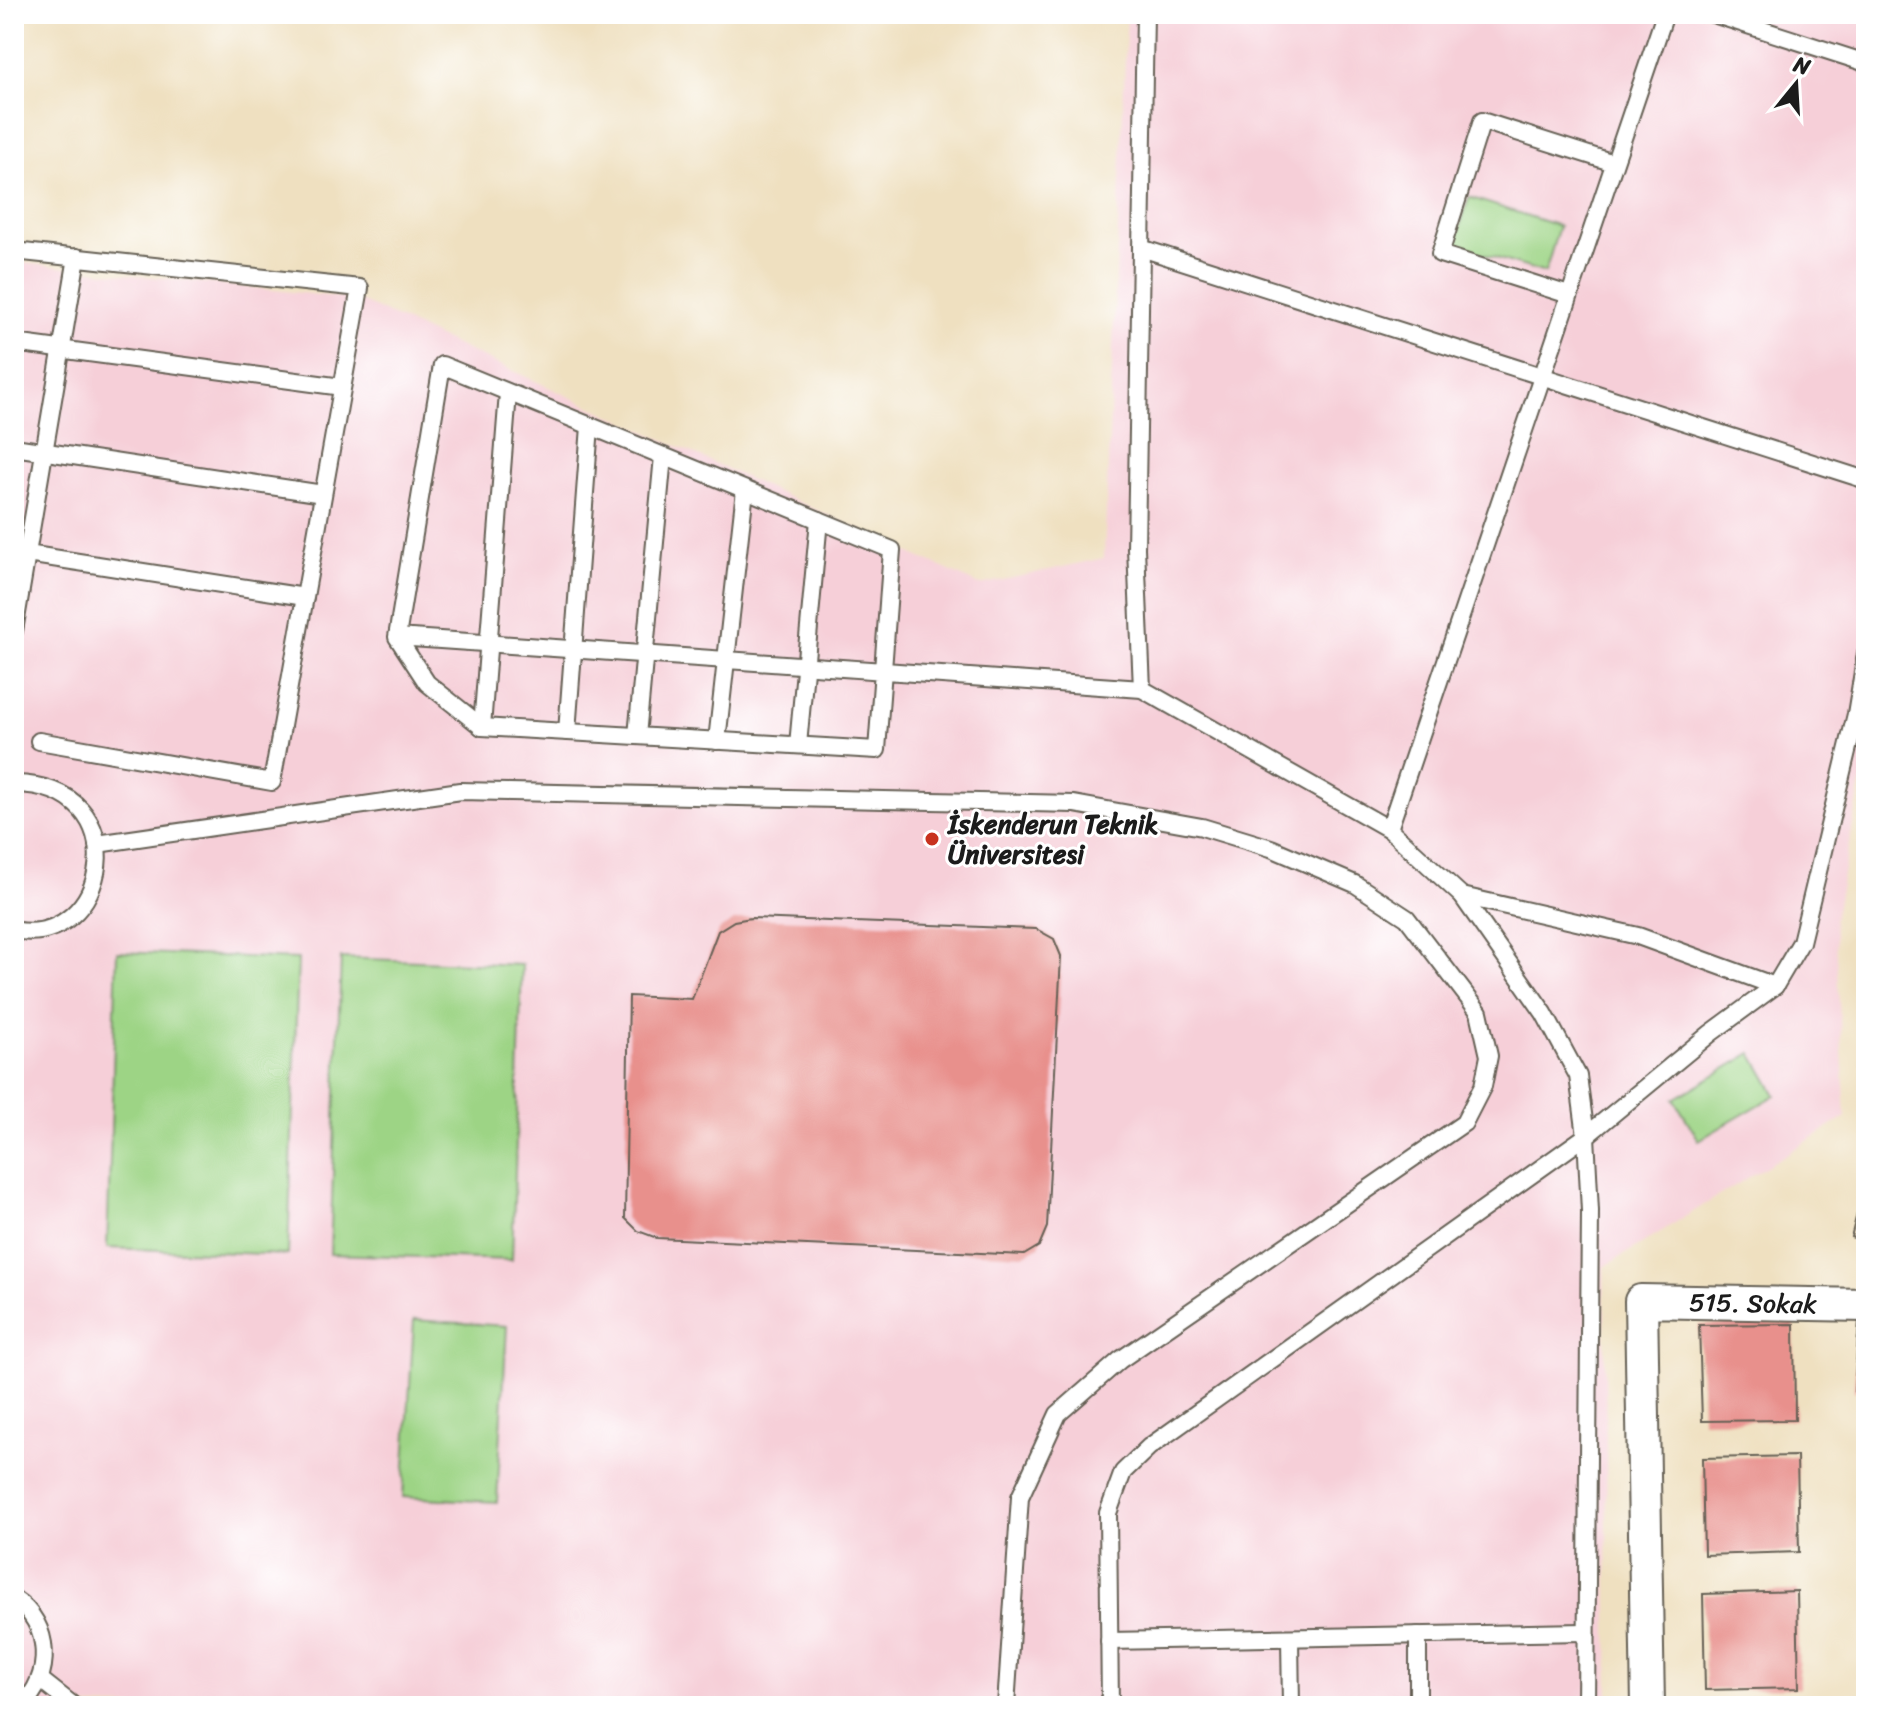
<svg xmlns="http://www.w3.org/2000/svg" width="1880" height="1720" viewBox="0 0 1880 1720" font-family="Sriracha,sans-serif">
<style>
.built{fill:#f6cfd8}
.green{fill:#9dd485;stroke:#5c7850;stroke-width:2}
.building{fill:#e8908c}
.lines{fill:none;stroke-linecap:round;stroke-linejoin:round}
.lane-casing{stroke:#666155;stroke-width:20}
.street-casing{stroke:#666155;stroke-width:36}
.lane{stroke:#fff;stroke-width:16}
.street{stroke:#fff;stroke-width:32}
.poi-dot{fill:#c8321e;stroke:#fff;stroke-width:3}
.labels{text-anchor:middle;dominant-baseline:central;stroke-width:6;stroke-linejoin:round;paint-order:stroke}
.poi-label{font-size:26px;font-weight:bold;fill:#1c1c1c;stroke:#fff;text-anchor:start}
.street-label{font-size:26px;fill:#1c1c1c;stroke:#fff}
</style>
<rect width="100%" height="100%" fill="#fff"/>
<filter id="ink" filterUnits="userSpaceOnUse"><feTurbulence type="fractalNoise" baseFrequency=".0125" numOctaves="2"/><feDisplacementMap in="SourceGraphic" scale="16" xChannelSelector="R" yChannelSelector="G"/><feConvolveMatrix kernelMatrix="1 2 1 2 8 2 1 2 1" color-interpolation-filters="sRGB"/></filter>
<filter id="wash" filterUnits="userSpaceOnUse"><feTurbulence type="fractalNoise" baseFrequency=".006" numOctaves="4" result="noise"/><feDisplacementMap in="SourceGraphic" scale="32" xChannelSelector="R" yChannelSelector="G"/><feGaussianBlur stdDeviation="1.8" result="paint"/><feColorMatrix in="noise" values="0 0 0 0 0 0 0 0 0 0 0 0 0 0 0 0 0 1.4 0 .05"/><feComposite in="paint" operator="in"/></filter>
<g filter="url(#wash)">
<rect width="100%" height="100%" fill="#efe0c0"/>
<path class="built" d="M 1127,14 L 1866,14 L 1866,758 L 1834,920 L 1846,1117 L 1604,1267 L 1609,1706 L 14,1706 L 14,262 L 356,299 L 980,585 L 1104,558 Z"/>
<g class="green">
<path d="M 1469,197 L 1559,226 L 1545,273 L 1454,245 Z"/>
<path d="M 117,952 L 298,959 L 288,1255 L 107,1248 Z"/>
<path d="M 341,958 L 522,965 L 512,1260 L 330,1254 Z"/>
<path d="M 1752,1053 L 1776,1095 L 1699,1140 L 1674,1099 Z"/>
<path d="M 414,1320 L 507,1326 L 497,1502 L 403,1497 Z"/>
</g>
<g id="blocks">
<g class="building">
<path d="M 751,918 L 1036,929 L 1054,939 L 1061,956 L 1047,1227 L 1039,1246 L 1024,1255 L 657,1238 L 638,1231 L 625,1218 L 629,996 L 692,999 L 718,931 L 734,921 Z"/>
<path d="M 1861,1198 L 1866,1200 L 1866,1242 L 1851,1237 Z"/>
<path d="M 1860,1307 L 1866,1308 L 1866,1392 L 1854,1391 Z"/>
<path d="M 1794,1324 L 1795,1420 L 1702,1421 L 1699,1325 Z"/>
<path d="M 1797,1456 L 1799,1552 L 1704,1555 L 1702,1458 Z"/>
<path d="M 1797,1591 L 1799,1688 L 1705,1690 L 1703,1594 Z"/>
</g>
</g>
</g>
<g filter="url(#ink)">
<use href="#blocks" fill-opacity="0" stroke="#666155" stroke-width="2"/>
<g class="lines">
<g class="lane-casing">
<g id="lane">
<path d="M 1713,14 L 1866,63"/>
<path d="M 1141,248 L 1866,480"/>
<path d="M 14,251 L 360,288 L 272,782 L 39,741"/>
<path d="M 1569,295 L 1440,254 L 1482,121 L 1614,163"/>
<path d="M 14,343 L 342,387"/>
<path d="M 14,447 L 323,494"/>
<path d="M 14,552 L 305,597"/>
<path d="M 14,631 L 77,257"/>
<path d="M 397,637 L 427,683 L 482,727 L 877,750 L 892,550 L 442,365 L 397,637 L 1142,689 L 1389,829 L 1462,896 L 1544,1013 L 1578,1076 L 1586,1136 L 1590,1211 L 1586,1706"/>
<path d="M 1142,689 L 1136,548 L 1145,14"/>
<path d="M 482,727 L 508,393"/>
<path d="M 567,732 L 590,426"/>
<path d="M 637,736 L 663,456"/>
<path d="M 717,741 L 745,490"/>
<path d="M 798,745 L 819,520"/>
<path d="M 14,784 C 142,785 108,950 14,930"/>
<path d="M 1389,829 L 1665,14"/>
<path d="M 97,844 L 460,791 L 1074,804 L 1202,827 L 1271,848 L 1355,884 L 1407,918 L 1479,1012 L 1489,1056 L 1483,1086 L 1464,1123 L 1120,1360 L 1058,1414 L 1020,1497 L 1006,1706"/>
<path d="M 1462,896 L 1638,936 L 1775,986"/>
<path d="M 14,1599 C 52,1623 53,1678 21,1706"/>
<path d="M 1418,1635 L 1418,1706"/>
<path d="M 1290,1638 L 1291,1706"/>
<path d="M 1109,1641 L 1585,1632"/>
<path d="M 41,1680 L 74,1706"/>
<path d="M 1110,1706 L 1108,1513 L 1123,1472 L 1149,1447 L 1586,1136 L 1711,1033 L 1775,986 L 1801,942 L 1856,714 L 1866,654"/>
</g>
</g>
<g class="street-casing">
<path id="street" d="M 1648,1706 L 1641,1301 L 1866,1305"/>
</g>
<use href="#lane" class="lane"/>
<use href="#street" class="street"/>
</g>
</g>
<circle class="poi-dot" cx="932" cy="839" r="8"/>
<g class="labels">
<g class="poi-label">
<text x="948" y="824">İskenderun Teknik<tspan x="948" dy="30">Üniversitesi</tspan></text>
</g>
<g class="street-label">
<text transform="translate(1753 1303) rotate(1)">515. Sokak</text>
</g>
</g>
<rect width="1880" height="1720" fill="none" stroke="#fff" stroke-width="48"/>
<g transform="translate(1796 84) rotate(18)" stroke="#ffffff" stroke-width="6" paint-order="stroke">
<path d="M0-6L14 30L0 20L-14 30Z" fill="#1c1c1c"/>
<text y="-12" font-size="22" font-weight="bold" text-anchor="middle" fill="#1c1c1c">N</text>
</g>
</svg>
